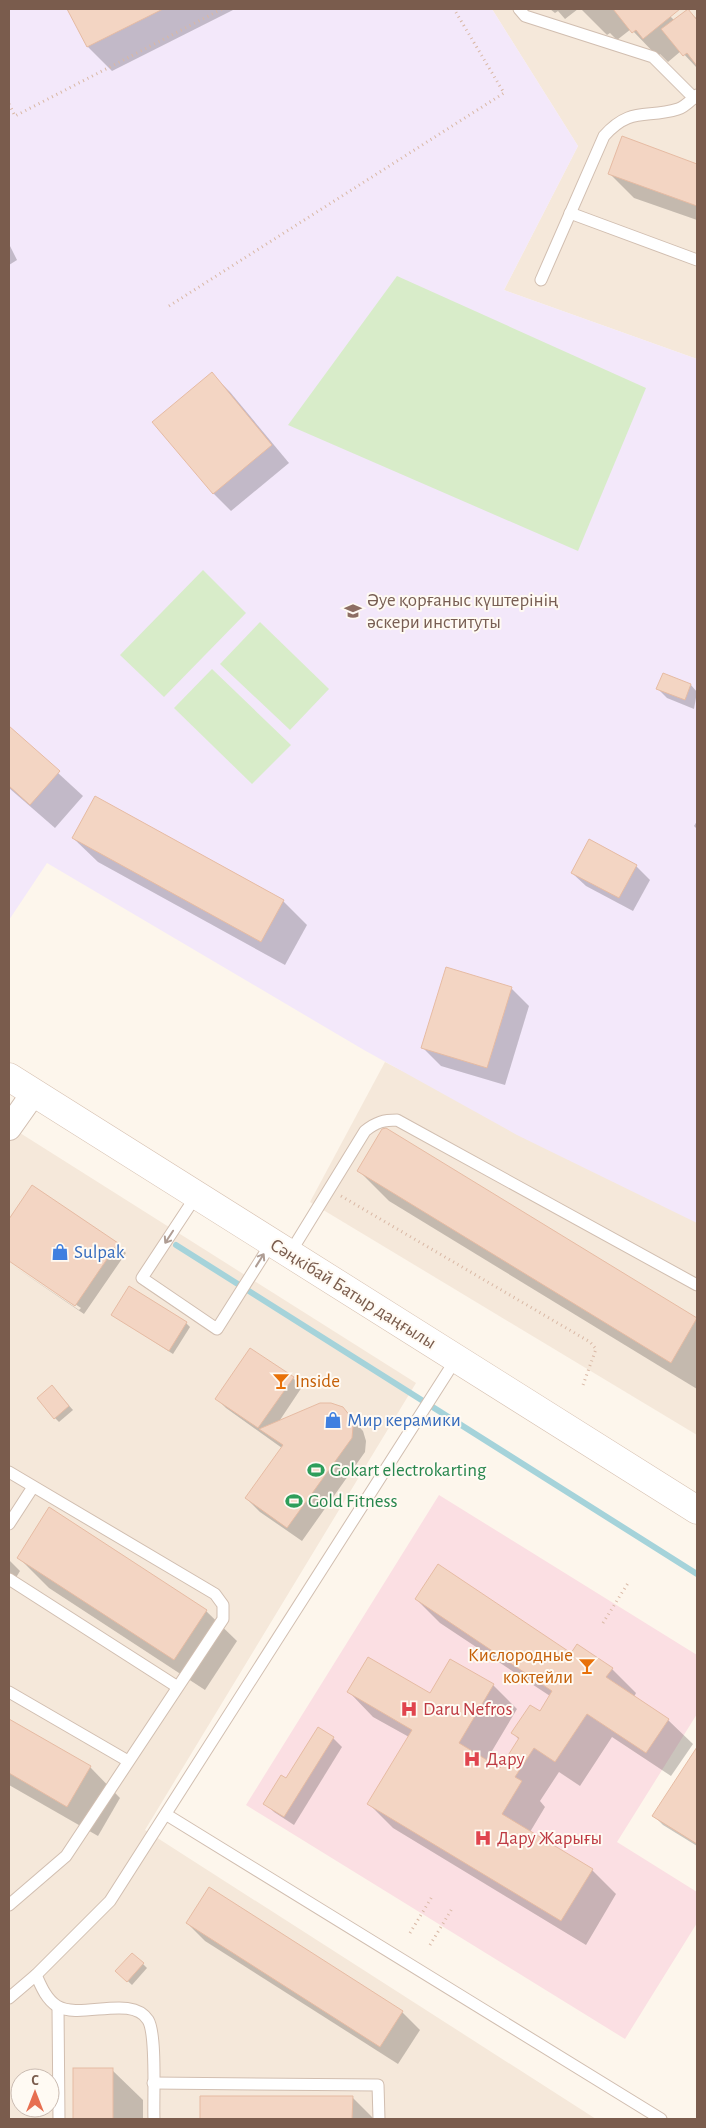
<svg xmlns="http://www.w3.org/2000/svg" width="706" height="2128" viewBox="0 0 706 2128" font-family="'Alegreya Sans',sans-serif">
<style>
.residential{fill:#f5e8da;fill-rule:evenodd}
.education{fill:#f3e8fa}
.medical{fill:#fbdfe3}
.green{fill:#d8ecc9}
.shadow{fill:#0003}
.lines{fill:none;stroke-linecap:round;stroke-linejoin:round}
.stream{stroke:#a5d3da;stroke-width:6}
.building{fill:#f3d5c3;stroke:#e6bba3}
.lane-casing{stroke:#d1beb0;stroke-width:13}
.street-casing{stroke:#d1beb0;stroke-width:26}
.secondary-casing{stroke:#d6c0b0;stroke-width:29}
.path{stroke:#d9b8a5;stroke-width:3;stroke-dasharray:1 4;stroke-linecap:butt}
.lane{stroke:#fff;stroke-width:11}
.street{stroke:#fff;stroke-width:24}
.secondary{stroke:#fff;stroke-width:28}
.oneway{stroke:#af9d94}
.labels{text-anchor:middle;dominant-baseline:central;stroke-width:4;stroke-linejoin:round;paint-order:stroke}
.education-label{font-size:19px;fill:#785e54;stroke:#fffaf3;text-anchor:start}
.shop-label{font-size:19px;fill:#366cbe;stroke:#fffaf3;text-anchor:start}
.street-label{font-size:19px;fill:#7a5c4d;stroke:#fffaf3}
.food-label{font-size:19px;fill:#c56008;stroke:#fffaf3;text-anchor:start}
.leisure-label{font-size:19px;fill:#27864d;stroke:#fffaf3;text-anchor:start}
.health-label{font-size:19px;fill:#be3a42;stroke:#fffaf3;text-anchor:start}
</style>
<rect width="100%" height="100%" fill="#fdf6ec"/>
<g class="residential">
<path d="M 492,9 L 697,9 L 697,359 L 504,290 L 578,146 Z"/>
<path d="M 385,1062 L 697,1220 L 697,1435 L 310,1202 Z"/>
<path d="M 9,1126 L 416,1383 L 145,1830 L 596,2119 L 9,2119 ZM 20,2078 L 50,2078 L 50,2108 L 20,2108 Z"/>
</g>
<path class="education" d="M 9,9 L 492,9 L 578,146 L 504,290 L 697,359 L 697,1223 L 517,1135 L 364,1050 L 47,863 L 9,920 Z"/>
<path class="medical" d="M 439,1495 L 697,1655 L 697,1714 L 617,1842 L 697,1892 L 697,1923 L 625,2039 L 246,1805 Z"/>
<g class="green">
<path d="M 397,276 L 646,388 L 578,551 L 288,425 Z"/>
<path d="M 203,570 L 246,613 L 164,697 L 120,655 Z"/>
<path d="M 260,622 L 329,689 L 290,730 L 220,664 Z"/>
<path d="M 212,669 L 291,745 L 252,784 L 174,708 Z"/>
</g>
<g class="shadow">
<path d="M 68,9 L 235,9 L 112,71 L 88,47 Z"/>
<path d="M 550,9 L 578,9 L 565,19 L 558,11 L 555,13 Z"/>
<path d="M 581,9 L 663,9 L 674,20 L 687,10 L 695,18 L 697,16 L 697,68 L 681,51 L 668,62 L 660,54 L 658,57 L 631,29 L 617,40 L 610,33 L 607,35 Z"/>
<path d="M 622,138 L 697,165 L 697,220 L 634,198 L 609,173 Z"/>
<path d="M 9,244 L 17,260 L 9,265 Z"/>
<path d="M 212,374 L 230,392 L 289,463 L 231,511 L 213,493 Z"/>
<path d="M 663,675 L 691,685 L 697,692 L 694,709 L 667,698 L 658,689 Z"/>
<path d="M 9,728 L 83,796 L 55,828 L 9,788 Z"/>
<path d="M 697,821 L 697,829 L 694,826 Z"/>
<path d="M 73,838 L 283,901 L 307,925 L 285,965 L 98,862 Z"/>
<path d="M 636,866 L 650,880 L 633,911 L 586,886 L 572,873 Z"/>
<path d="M 511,988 L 529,1006 L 505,1085 L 441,1066 L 423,1048 Z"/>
<path d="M 386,1130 L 697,1320 L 697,1389 L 389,1201 L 358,1170 Z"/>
<path d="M 32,1187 L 117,1244 L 126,1253 L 84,1314 L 9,1263 L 79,1310 L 81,1308 L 9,1260 L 9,1221 Z"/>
<path d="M 113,1315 L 186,1323 L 190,1327 L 173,1354 Z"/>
<path d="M 293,1378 L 302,1387 L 278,1423 L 342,1408 L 363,1431 L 366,1441 L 365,1452 L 302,1541 L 260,1512 L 246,1498 L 282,1448 L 226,1408 L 217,1399 Z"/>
<path d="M 56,1391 L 73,1410 L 59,1422 L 55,1418 Z"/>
<path d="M 18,1557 L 206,1611 L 237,1641 L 205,1690 L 49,1588 Z"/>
<path d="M 9,1560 L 20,1571 L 9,1589 Z"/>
<path d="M 416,1599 L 612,1669 L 636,1693 L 634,1697 L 668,1720 L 693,1744 L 671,1776 L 612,1737 L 580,1786 L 559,1772 L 540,1801 L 545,1807 L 530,1832 L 592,1870 L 616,1894 L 586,1945 L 393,1828 L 369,1804 L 409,1737 L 373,1717 L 349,1692 L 430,1695 L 493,1685 L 517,1709 L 486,1761 L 500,1770 L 519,1740 L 513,1733 L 540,1713 L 550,1696 L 440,1623 Z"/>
<path d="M 9,1721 L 90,1767 L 120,1798 L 98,1836 L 9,1785 Z"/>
<path d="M 333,1738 L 342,1747 L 294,1825 L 274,1812 L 265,1803 Z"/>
<path d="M 697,1749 L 697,1846 L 663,1825 L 654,1816 Z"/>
<path d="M 209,1889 L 402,2012 L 420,2030 L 398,2064 L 205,1941 L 187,1923 Z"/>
<path d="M 143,1964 L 147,1968 L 132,1985 L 117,1971 Z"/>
<path d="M 74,2070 L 112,2070 L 143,2100 L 143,2119 L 74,2119 Z"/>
<path d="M 201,2097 L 352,2097 L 374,2119 L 201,2119 Z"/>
</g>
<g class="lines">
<path class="stream" d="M 176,1245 L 697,1574"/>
</g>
<g class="building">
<path d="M 67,9 L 163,9 L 87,47 Z"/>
<path d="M 613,9 L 680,9 L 643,39 L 636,30 L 632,33 Z"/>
<path d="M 688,9 L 697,20 L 697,66 L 687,53 L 683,56 L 661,29 Z"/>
<path d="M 622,136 L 697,164 L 697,206 L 608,174 Z"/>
<path d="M 212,372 L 272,445 L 213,494 L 152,422 Z"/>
<path d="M 663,673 L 691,684 L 685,700 L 656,689 Z"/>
<path d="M 9,726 L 60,771 L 30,805 L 9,786 Z"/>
<path d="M 95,796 L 284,900 L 261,942 L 72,838 Z"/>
<path d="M 589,839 L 637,865 L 619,898 L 571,873 Z"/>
<path d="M 446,967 L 512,987 L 487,1068 L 421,1048 Z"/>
<path d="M 386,1128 L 697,1318 L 671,1363 L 357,1171 L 382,1129 Z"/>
<path d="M 32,1185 L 118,1243 L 75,1306 L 9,1261 L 9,1219 Z"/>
<path d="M 129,1286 L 187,1322 L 169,1351 L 111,1315 Z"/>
<path d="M 250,1348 L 294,1377 L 258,1428 L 215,1399 Z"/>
<path d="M 52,1385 L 69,1406 L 54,1419 L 37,1398 Z"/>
<path d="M 320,1403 L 331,1403 L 343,1407 L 350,1416 L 353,1427 L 352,1438 L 287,1528 L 245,1498 L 283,1445 L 259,1429 Z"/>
<path d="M 49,1507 L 207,1610 L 174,1660 L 17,1558 Z"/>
<path d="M 438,1564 L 571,1653 L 577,1644 L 613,1668 L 606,1677 L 669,1719 L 646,1753 L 587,1714 L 555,1762 L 534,1748 L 515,1777 L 522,1781 L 502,1814 L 593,1869 L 561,1921 L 367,1804 L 412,1730 L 347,1692 L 368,1657 L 430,1693 L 450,1659 L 494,1684 L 459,1743 L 500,1768 L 519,1738 L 511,1733 L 530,1705 L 540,1711 L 552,1691 L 415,1599 Z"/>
<path d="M 9,1719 L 91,1766 L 67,1807 L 9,1773 Z"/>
<path d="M 318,1727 L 334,1737 L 284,1817 L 263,1804 L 281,1775 L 286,1778 Z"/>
<path d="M 697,1747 L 697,1844 L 652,1816 Z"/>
<path d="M 209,1887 L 403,2011 L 380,2047 L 186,1923 Z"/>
<path d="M 132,1953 L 144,1963 L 127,1982 L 115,1971 Z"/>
<rect x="73" y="2068" width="40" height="51"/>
<path d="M 200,2096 L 353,2096 L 352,2119 L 200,2119 Z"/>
</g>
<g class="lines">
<g class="lane-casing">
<g id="lane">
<path d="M 519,9 L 525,16 L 653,57 L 694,98"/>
<path d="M 570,213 L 697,260"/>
<path d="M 541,280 L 604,136 C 631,106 646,119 678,109 C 685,107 692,99 697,95"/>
<path d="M 196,1196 L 142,1278 L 217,1329 L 272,1242"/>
<path d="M 290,1253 L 365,1131 C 376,1122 384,1120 397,1120 L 697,1285"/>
<path d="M 9,1472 L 215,1594 L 223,1605 L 223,1619 L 66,1856 L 9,1905"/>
<path d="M 9,1524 L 33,1487"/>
<path d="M 9,1579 L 176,1686"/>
<path d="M 9,1692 L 128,1761"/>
<path d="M 167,1815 L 661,2119"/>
<path d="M 36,1975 C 41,1986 46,1999 57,2006 C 80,2020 132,1994 148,2020 C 157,2034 153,2100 154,2119"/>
<path d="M 9,1998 L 36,1975 L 110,1901 L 456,1359"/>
<path d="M 58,2007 L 59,2119"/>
<path d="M 153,2083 L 378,2085 L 379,2119"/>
</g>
</g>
<g class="street-casing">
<path id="street" d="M 9,1128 L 33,1094"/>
</g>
<g class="secondary-casing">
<path id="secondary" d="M 9,1077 L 697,1510"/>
</g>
<g class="path">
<path d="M 9,104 L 15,116 L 222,9"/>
<path d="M 169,306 L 504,93 L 454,9"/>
<path d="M 341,1196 L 590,1342 L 596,1349 L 583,1385"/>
<path d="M 603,1623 L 628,1583"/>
<path d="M 410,1933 L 433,1895"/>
<path d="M 430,1945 L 453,1907"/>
</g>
<use href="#lane" class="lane"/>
<use href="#street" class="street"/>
<use href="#secondary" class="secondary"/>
</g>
<defs><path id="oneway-shaft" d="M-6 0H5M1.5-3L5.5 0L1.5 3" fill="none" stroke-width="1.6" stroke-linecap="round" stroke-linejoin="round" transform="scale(1.25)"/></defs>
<g class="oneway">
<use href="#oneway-shaft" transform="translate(169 1237) rotate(123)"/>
<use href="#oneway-shaft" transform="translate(260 1260) rotate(-58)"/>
</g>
<defs>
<g id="university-bare" transform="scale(1.35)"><path d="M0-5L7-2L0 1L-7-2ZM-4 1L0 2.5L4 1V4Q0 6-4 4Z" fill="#8d6e63" stroke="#fffaf3" stroke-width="2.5" paint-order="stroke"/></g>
<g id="shop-bare" transform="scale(1.35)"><path d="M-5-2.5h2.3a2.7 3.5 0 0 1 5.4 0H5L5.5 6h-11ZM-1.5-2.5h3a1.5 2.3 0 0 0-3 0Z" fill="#3f7fe0" stroke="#fffaf3" stroke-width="2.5" paint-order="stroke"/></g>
<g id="bar-bare" transform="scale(1.35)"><path d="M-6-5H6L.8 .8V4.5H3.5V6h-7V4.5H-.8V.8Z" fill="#e8710a" stroke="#fffaf3" stroke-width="2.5" paint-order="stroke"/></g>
<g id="stadium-bare" transform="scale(1.35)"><path d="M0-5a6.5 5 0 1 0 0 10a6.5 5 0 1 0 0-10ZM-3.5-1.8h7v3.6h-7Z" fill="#2e9e5b" stroke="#fffaf3" stroke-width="2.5" paint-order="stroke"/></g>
<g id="hospital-bare" transform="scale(1.35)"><path d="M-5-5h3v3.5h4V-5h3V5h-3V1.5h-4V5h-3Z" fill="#e0444e" stroke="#fffaf3" stroke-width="2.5" paint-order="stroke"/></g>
</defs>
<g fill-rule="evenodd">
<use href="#university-bare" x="353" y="611"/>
<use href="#shop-bare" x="60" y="1252"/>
<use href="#bar-bare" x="281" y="1381"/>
<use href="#shop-bare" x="333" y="1420"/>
<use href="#stadium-bare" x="316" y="1470"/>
<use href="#stadium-bare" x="294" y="1501"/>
<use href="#bar-bare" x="587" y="1666"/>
<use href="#hospital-bare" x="409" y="1709"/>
<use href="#hospital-bare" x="472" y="1759"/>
<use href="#hospital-bare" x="483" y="1838"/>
</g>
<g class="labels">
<g class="education-label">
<text x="367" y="600">Әуе қорғаныс күштерінің<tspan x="367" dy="22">әскери институты</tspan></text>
</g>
<g class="shop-label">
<text x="74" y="1252">Sulpak</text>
<text x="347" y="1420">Мир керамики</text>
</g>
<g class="street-label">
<text transform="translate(353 1294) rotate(32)">Сәңкібай Батыр даңғылы</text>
</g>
<g class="food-label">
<text x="295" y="1381">Inside</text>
<text x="573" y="1655" text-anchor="end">Кислородные<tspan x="573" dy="22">коктейли</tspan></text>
</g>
<g class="leisure-label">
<text x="330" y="1470">Gokart electrokarting</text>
<text x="308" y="1501">Gold Fitness</text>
</g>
<g class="health-label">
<text x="423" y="1709">Daru Nefros</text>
<text x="486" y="1759">Дару</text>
<text x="497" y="1838">Дару Жарығы</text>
</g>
</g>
<rect width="706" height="2128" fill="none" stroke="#7a5c4d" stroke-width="20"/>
<g transform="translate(35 2093)"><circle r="24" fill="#fffaf3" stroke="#cabbb1"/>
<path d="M0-4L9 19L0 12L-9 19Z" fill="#e76f51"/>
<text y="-8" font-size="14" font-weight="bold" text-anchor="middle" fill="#7a5c4d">С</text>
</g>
</svg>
